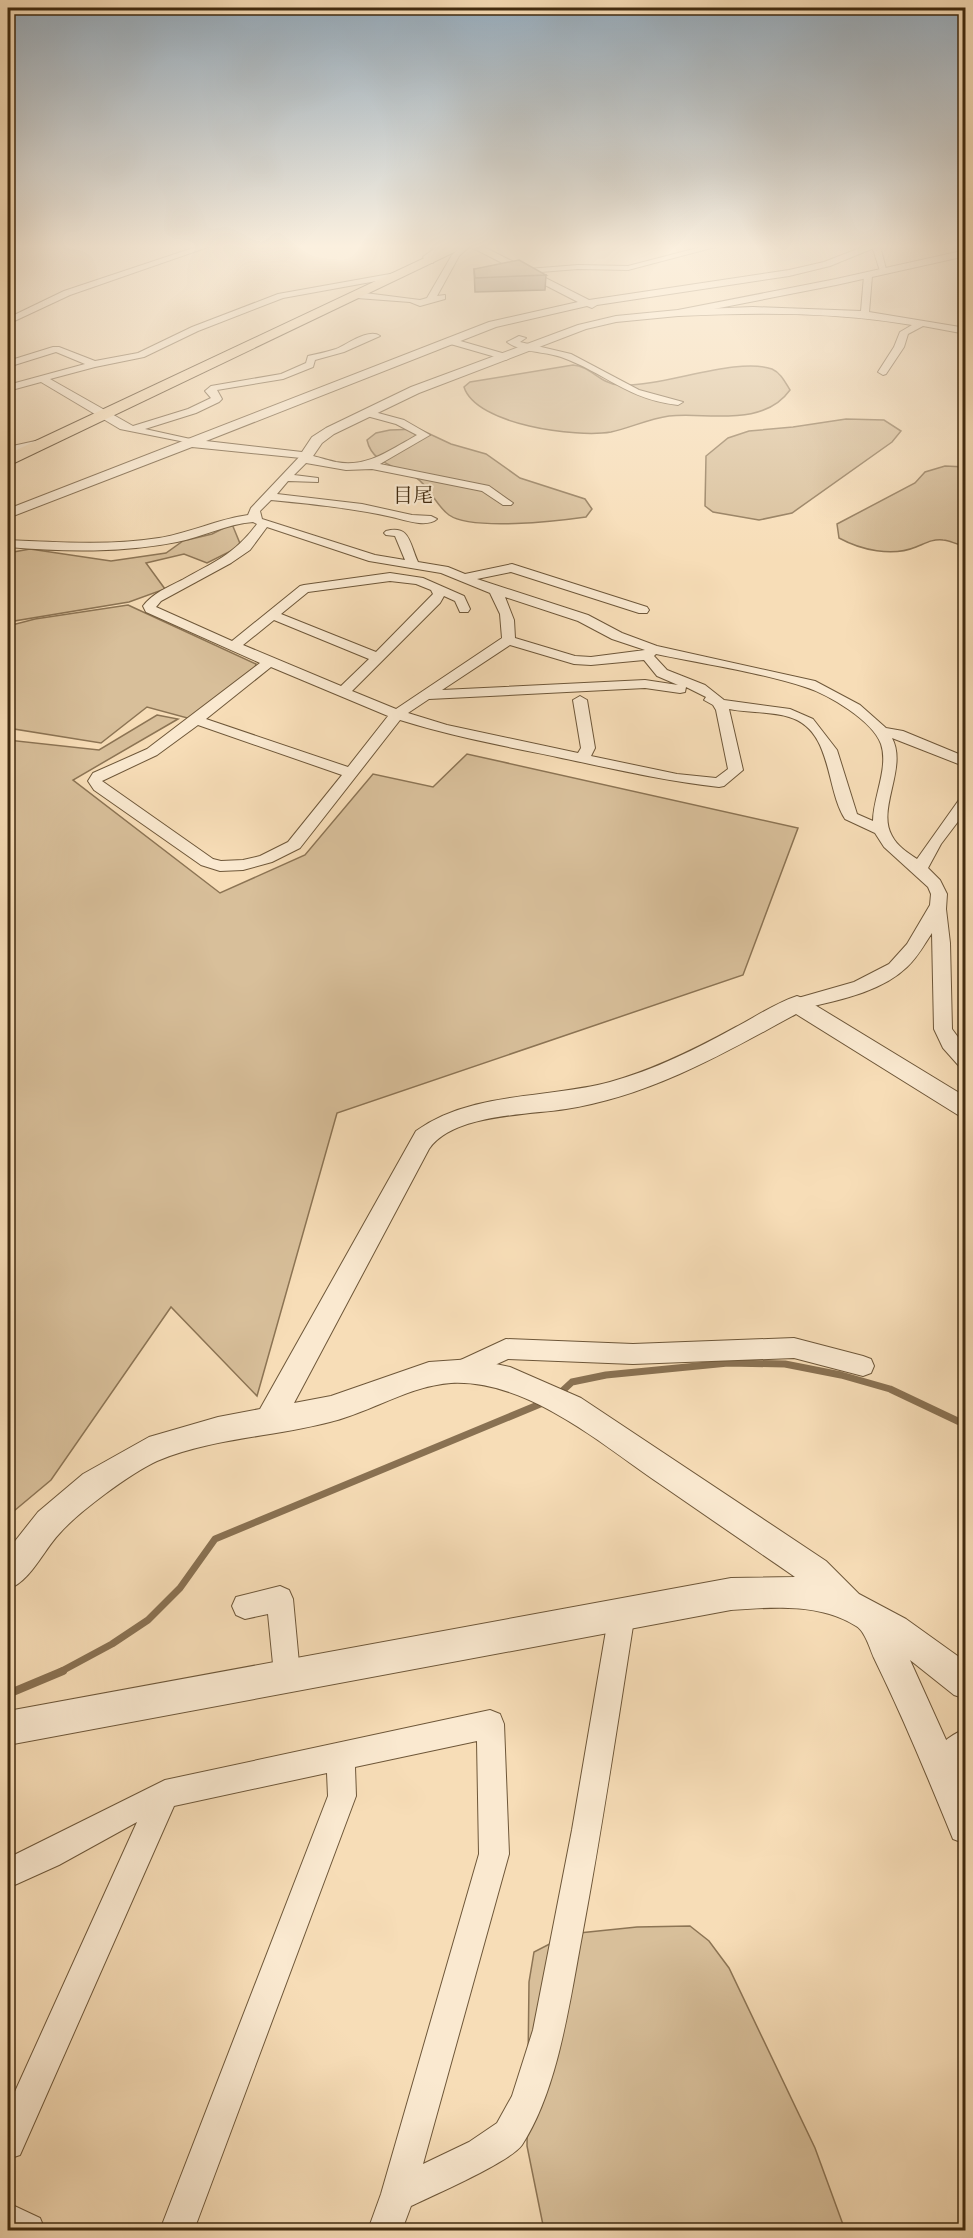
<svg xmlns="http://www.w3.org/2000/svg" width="973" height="2238" viewBox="0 0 973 2238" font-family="'IM FELL English','Noto Serif JP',serif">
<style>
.green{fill:#d8bf9a;stroke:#8c7454;stroke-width:1.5}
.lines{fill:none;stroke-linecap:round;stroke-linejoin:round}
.stream-far1{stroke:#897152;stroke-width:7}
.stream{stroke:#897152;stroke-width:8}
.minor-casing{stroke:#6e5739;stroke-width:2}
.tertiary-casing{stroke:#6e5739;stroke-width:2}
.trunk-casing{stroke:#402a0f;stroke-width:2}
.minor{fill:#fae9d0;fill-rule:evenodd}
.tertiary{fill:#fae9d0;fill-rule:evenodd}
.trunk{fill:#f7ddb7;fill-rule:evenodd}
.wall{fill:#897458;stroke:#402a0f;stroke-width:1.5}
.building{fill:#9f8766;stroke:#402a0f;stroke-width:1.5}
.labels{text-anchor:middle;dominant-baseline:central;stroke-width:4.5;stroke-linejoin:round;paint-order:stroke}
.far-quarter-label{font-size:20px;fill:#402a0f;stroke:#fae9d0}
</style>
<rect width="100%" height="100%" fill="#f7ddb7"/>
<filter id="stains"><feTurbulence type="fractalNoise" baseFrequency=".00333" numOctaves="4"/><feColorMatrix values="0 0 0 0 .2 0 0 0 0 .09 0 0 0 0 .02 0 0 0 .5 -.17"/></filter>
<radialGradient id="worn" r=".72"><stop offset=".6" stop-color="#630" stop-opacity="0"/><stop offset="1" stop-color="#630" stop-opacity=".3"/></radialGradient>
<g class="green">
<path d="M 573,365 C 590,366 601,384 619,385 C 661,388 736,356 772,369 C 781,373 785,382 790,390 C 763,428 707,412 669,416 C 648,419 630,428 611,432 C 577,438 476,425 464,387 L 470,382 Z"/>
<path d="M 846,419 L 884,420 L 901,431 L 892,442 L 792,513 L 759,520 L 713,512 L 705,506 L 706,456 L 728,438 L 749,431 L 793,427 Z"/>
<path d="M 419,429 L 451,444 L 486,454 L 520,478 L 585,499 L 592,509 L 586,517 C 558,521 472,531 449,515 C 435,505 430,486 415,477 C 397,466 372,464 367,440 L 376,433 L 390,430 Z"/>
<path d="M 945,466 L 965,467 L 965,545 C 957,546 951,540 943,540 C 932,539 926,543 916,547 C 892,557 861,550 839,538 L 837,524 L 915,483 L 925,472 Z"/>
<path d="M 232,524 L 241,546 L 207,563 L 184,554 L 146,563 L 165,589 L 129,602 L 8,622 L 8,553 L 30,549 L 111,561 L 166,553 L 183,541 L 212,534 Z"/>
<path d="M 128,605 L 256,664 L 255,668 L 191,719 L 147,707 L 101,743 L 8,728 L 8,626 L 35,619 Z"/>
<path d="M 157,715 L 178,719 L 73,780 L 220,893 L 305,855 L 373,774 L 433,787 L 467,754 L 798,828 L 743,975 L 337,1113 L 257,1396 L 171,1307 L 51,1480 L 8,1516 L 8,740 L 99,750 Z"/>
<path d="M 690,1926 L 709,1941 L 729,1968 L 815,2148 L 845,2230 L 544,2230 L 527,2146 L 529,1982 L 534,1952 L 569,1934 L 637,1927 Z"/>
</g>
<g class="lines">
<g class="stream-far1">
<path d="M 559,1394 L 572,1382 L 606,1375 L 728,1363 L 785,1364 L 841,1375 L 890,1389 L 966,1425"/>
<path d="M 60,1672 L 112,1644 L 148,1620 L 180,1588 L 215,1539 L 545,1402"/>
</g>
<path class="stream" d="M 8,1694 L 63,1671"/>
<g class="minor-casing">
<g id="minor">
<path d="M 199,246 L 211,246 L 70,295 L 8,324 L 8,318 L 64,291 Z"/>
<path d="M 438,246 L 447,246 L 431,258 L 433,263 L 427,263 L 423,257 Z"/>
<path d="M 461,246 L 470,246 L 459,256 L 437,296 L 445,295 L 445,299 L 420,306 L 410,302 L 357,298 L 353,295 L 357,292 L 420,300 L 427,298 L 452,255 Z"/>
<path d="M 705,246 L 719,246 L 628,270 L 578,269 L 528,273 L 524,271 L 528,269 L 578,265 L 628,266 Z"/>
<path d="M 872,246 L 880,246 L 887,273 L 880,271 Z"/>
<path d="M 401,272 L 405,274 L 404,276 L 283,298 L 198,331 L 144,357 L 95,367 L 50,379 L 133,426 L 188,409 L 211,398 L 205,391 L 211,386 L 281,374 L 306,363 L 308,356 C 317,354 327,352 336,349 C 348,344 369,328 380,336 L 344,352 L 315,360 L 313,367 L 283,379 L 217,390 L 222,399 L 219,402 L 196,413 L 145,429 L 195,440 L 195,444 L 120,429 L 41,382 L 8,391 L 8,385 L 85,364 L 56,352 L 8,367 L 8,361 L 53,347 L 59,347 L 95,361 L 138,353 L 192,327 L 278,294 Z"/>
<path d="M 868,274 L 872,276 L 869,312 L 966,328 L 966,334 L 923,326 L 908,334 L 904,347 L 886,374 L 883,375 L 878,372 L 894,347 L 900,332 L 912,325 C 835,312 757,312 678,316 L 674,313 L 678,310 L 753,307 L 861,311 L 864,276 Z"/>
<path d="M 519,336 L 526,338 L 520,342 L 571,354 L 639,390 L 683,402 L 678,405 C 628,400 604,372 561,357 C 544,351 522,353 507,342 Z"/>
<path d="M 450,338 L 509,355 L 511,357 L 506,360 L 447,343 L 447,339 Z"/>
<path d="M 367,410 L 404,420 L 430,435 L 380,464 L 489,486 L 513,503 L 511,505 L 503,505 L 482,491 L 372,469 L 346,470 L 306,463 L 294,475 L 318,478 L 318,482 L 288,481 L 277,494 L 362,504 L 412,515 L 431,516 L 437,519 C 427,528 404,520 392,517 C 352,508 311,504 271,500 L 260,511 L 262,519 L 375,555 L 405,560 L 395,536 L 386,535 L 384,533 L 386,531 C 410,525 409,542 418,562 L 448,567 L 465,574 L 512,564 L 647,607 L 649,610 L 647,613 L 639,613 L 511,572 L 477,579 L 588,615 L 622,633 L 657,646 L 815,681 L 860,705 L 886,728 L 903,731 L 966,757 L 966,767 L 892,738 C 908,768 876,809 892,836 C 897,846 908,853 917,859 L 961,797 L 966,796 L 966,811 L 941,844 L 928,868 L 940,880 L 947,894 L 946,909 L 950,943 L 952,1029 L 966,1048 L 966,1068 L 959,1066 L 943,1048 L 934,1029 L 932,933 C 924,945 917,958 907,967 C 879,994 833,1001 797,1010 L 791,1008 L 788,1004 L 791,1000 L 854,982 L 889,964 L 907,944 L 930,905 L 931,894 L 928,887 L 884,847 L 875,833 L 845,819 C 825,788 833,730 789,717 C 770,711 748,713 729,709 L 743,770 L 724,786 L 719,787 C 664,781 610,768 557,757 C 504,746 451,736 400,720 L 300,848 L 272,862 L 243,870 L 220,871 L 201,865 L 94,790 L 88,781 L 93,773 L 147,749 L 260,663 L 146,612 L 143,606 C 153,593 168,587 182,580 C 214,562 234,555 257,524 L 253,522 C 226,524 203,537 177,542 C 121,553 65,552 8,547 L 8,540 C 58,542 108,546 159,538 C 190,533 218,519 248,515 L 251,508 L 302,454 C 305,453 327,460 336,462 C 367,468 390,450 417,435 L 396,424 L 363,415 L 363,411 ZM 267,527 L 369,561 L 441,573 L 490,593 L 500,614 L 502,638 L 396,709 L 352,691 L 440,603 L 444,596 L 455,601 L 460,612 L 468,612 L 470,609 L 464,596 L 423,578 L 390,573 L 304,585 L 300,586 L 232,641 L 156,607 L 161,601 L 231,563 L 250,550 ZM 390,581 L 416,584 L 431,590 L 433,594 L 376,652 L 281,614 L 308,592 ZM 505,597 L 578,621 L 612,639 L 645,650 L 591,657 L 575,656 L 515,638 L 514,620 ZM 274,620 L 369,659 L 341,686 L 243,645 ZM 510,645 L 574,664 L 591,665 L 644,660 L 657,676 L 678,685 L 645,680 L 442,690 ZM 656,654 C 704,664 758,672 805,687 C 828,694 873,721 881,744 C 889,768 873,797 873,821 L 857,814 L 837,750 L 813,719 L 790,709 L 724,700 L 705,685 L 667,670 L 654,656 ZM 271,667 L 388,716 L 348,767 L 206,719 ZM 686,687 L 706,697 L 704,700 L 713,705 L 716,710 L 728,769 L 716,778 L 677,774 L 591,756 L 595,748 L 587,700 L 580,696 L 573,700 L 581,748 L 578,753 L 447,725 L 408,713 L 429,699 L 645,688 L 680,693 L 685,692 ZM 198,725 L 342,775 L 288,842 L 260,856 L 243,860 L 221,861 L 213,859 L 102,781 L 157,755 Z"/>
<path d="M 49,438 L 53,439 L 53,443 L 8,453 L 8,447 Z"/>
<path d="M 794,1338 L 863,1356 L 871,1359 L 874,1366 L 871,1373 L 863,1376 L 794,1358 L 633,1364 L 508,1359 L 460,1381 L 452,1378 L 449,1371 L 452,1364 L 506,1339 L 633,1344 Z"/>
<path d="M 280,1586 L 289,1590 L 293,1599 L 300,1674 L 297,1684 L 287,1687 L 277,1684 L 274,1674 L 268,1614 L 245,1619 L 236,1615 L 232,1606 L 236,1597 Z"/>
<path d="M 622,1600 L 631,1604 L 635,1613 C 618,1721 602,1829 582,1936 C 570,2000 558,2090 522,2145 C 510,2162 434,2195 411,2206 L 402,2230 L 368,2230 L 381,2194 L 479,1854 L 477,1741 L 355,1767 L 356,1796 L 194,2230 L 160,2230 L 328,1796 L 327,1773 L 174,1806 L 20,2155 L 8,2159 L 8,2107 L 137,1822 L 59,1865 L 8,1888 L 8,1858 L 165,1780 L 490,1710 L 500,1714 L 504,1724 L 509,1854 L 423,2164 L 469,2142 L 497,2123 L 512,2096 L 533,2030 L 572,1830 L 609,1613 L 613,1604 Z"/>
<path d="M 966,1729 L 966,1760 L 951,1776 L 941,1780 L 931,1776 L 927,1766 C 934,1749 948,1735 966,1729 Z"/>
<path d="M 8,2203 L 40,2218 L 45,2230 L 8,2230 Z"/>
</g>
</g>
<g class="tertiary-casing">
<g id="tertiary">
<path d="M 469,246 L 482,246 L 589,300 L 789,270 L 824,262 L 865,246 L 879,246 L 830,266 L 789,276 L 597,305 L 592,308 L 587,306 L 496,327 L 206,441 L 302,452 L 312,437 L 326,428 L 411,387 L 578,325 L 616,316 L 678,310 L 836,279 L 966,250 L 966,256 L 836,285 L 678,316 L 616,322 L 586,329 L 419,393 L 334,434 L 322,443 L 311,459 L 192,447 L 8,518 L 8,509 L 489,322 L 578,302 Z"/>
<path d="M 797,996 L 805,999 L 966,1097 L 966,1118 L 958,1115 L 796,1014 C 723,1054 650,1096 566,1109 C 528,1115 453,1114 429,1149 L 294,1403 L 331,1396 L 429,1362 L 472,1359 L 510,1367 L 581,1398 L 826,1561 L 859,1594 L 906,1619 L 966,1662 L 966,1699 L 954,1695 L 910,1660 L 966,1784 L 966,1844 L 953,1839 C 928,1778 903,1717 874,1658 C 870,1649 865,1631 856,1626 C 820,1603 772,1607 731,1610 L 8,1745 L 8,1711 L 731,1578 L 795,1577 C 750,1546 705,1515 660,1484 C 601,1444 527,1379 451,1383 C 409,1386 371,1412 330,1422 C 273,1437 212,1438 157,1461 C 131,1473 78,1512 59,1534 C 43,1551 30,1582 8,1589 L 8,1550 L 38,1512 L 83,1474 L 149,1437 L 218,1417 L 260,1409 L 416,1131 C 472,1091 547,1099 610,1082 C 654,1070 696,1049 736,1027 C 755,1017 776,1003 797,996 Z"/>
</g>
</g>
<g class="trunk-casing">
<path id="trunk" d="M 450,246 L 467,246 L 8,466 L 8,454 Z"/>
</g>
<use href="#minor" class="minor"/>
<use href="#tertiary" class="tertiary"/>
<use href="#trunk" class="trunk"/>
</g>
<path class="wall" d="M 474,269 L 546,275 L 545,290 L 475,292 Z"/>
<path class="building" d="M 519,260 L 546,275 L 475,278 L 474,269 Z"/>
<linearGradient id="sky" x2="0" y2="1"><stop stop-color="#95acbe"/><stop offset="0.44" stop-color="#fbf0df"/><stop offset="1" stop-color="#fbf0df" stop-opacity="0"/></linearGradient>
<rect width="973" height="560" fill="url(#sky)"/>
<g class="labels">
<g class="far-quarter-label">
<text x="413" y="496">目尾</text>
</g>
</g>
<rect width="973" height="2238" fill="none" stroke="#f7ddb7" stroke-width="30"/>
<rect x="9" y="9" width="955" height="2220" fill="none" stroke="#402a0f" stroke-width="3"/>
<rect x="15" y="15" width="943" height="2208" fill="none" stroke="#402a0f" stroke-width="1.5"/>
<rect width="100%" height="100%" filter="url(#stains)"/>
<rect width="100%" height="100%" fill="url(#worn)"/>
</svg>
